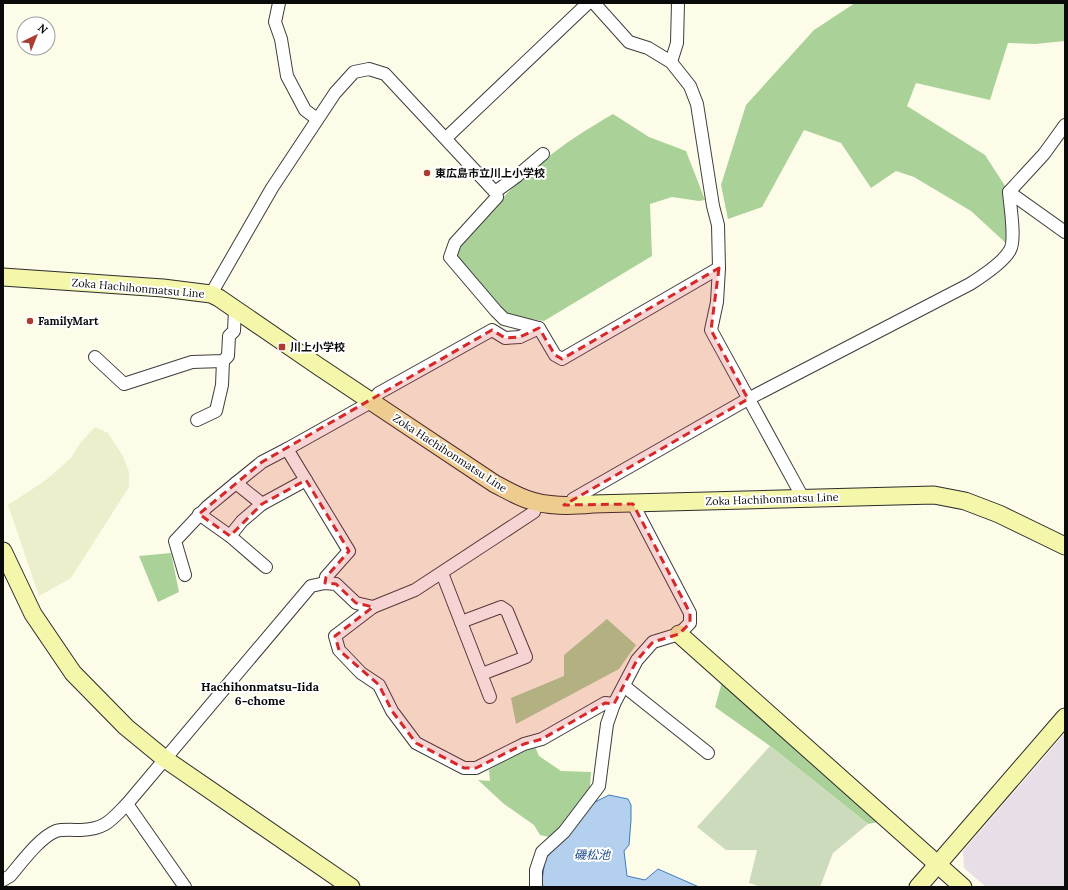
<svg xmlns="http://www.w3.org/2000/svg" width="1068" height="890" viewBox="0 0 1068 890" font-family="Lora,'Noto Sans JP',serif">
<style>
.industrial{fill:#e8dee8}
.farmland{fill:#edefcc}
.forest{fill:#aad298}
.cemetery{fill:#cddbbd}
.water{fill:#b3d0ef;stroke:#417bbe}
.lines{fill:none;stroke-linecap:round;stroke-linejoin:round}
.street-casing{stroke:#3d3d3d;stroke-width:14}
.secondary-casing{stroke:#2c2c2c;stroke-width:19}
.street{stroke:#fff;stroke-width:12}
.secondary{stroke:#f4f6aa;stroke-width:17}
.marked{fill:#d62828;fill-opacity:0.2;stroke:#d62828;stroke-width:3;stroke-dasharray:8 5;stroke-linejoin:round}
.poi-dot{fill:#aa3c31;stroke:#fff;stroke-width:1.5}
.labels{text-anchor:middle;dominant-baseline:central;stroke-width:4;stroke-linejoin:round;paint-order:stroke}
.poi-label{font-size:11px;font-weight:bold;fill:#0a0a0a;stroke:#fff;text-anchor:start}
.street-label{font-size:11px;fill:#0a0a0a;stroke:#fff}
.neighbourhood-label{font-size:12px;font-weight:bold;fill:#0a0a0a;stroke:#fff}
.water-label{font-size:12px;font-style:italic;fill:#214f8d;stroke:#fff}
</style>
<rect width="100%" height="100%" fill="#fdfce9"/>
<path class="industrial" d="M 1065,733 L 1065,887 L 986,887 L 964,868 L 963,851 Z"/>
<path class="farmland" d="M 95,427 L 108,433 L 123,456 L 129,472 L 129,487 L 71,578 L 39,596 L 8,505 L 46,480 L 71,458 L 81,442 Z"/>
<g class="forest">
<path d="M 855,3 L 1065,3 L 1065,41 L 1035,44 L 1008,43 L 990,100 L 916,83 L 907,106 L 985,155 L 1009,192 L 1009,246 L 971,211 L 914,177 L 896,171 L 871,188 L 841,143 L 804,130 L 762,207 L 728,219 L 721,185 L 746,105 L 814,30 Z"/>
<path d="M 613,114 L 649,137 L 686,151 L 705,200 L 699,201 L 672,197 L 650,204 L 652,256 L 544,321 L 503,315 L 477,289 L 453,248 C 482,219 510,188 542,162 C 563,144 589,128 613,114 Z"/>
<path d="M 171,553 L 179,592 L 158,602 L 139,556 Z"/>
<path d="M 607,619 L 636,645 L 619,669 L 516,724 L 511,698 L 564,676 L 564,655 Z"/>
<path d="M 722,682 L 878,822 L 868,824 L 770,746 L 715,707 Z"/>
<path d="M 535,747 L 539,756 L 561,771 L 591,772 L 590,787 L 565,823 L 549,837 L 540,835 L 534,825 L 504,804 L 478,780 L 490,781 L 489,770 L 506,760 Z"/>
</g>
<path class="cemetery" d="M 770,746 L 868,824 L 833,853 L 820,887 L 761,887 L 749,883 L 757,850 L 726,850 L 697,827 Z"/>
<path class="water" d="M 609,795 L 628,799 L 631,805 L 631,820 L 629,845 L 624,851 L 627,876 L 645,880 L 658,869 L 699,887 L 543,887 L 542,881 L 545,859 L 574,828 L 593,803 Z"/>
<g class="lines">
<g class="street-casing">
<g id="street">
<path d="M 279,3 L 275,22 L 281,39 L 287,76 L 305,110 L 317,119"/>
<path d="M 594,3 L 629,42 L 648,48 L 671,62 L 690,86 L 697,104 L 713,206 L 718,225 L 719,268 L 717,302 L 711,330 L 803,498"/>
<path d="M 671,62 L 677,43 L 678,3"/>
<path d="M 446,138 L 588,3"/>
<path d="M 495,192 L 517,176 L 543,154"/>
<path d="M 1009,192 L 1065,232"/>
<path d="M 211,294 L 272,188 L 335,93 L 354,72 L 369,69 L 385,74 L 495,192 L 497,197 L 455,243 L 450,257 L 496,311 L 504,319 L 539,328 L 555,355 L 562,359 L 719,268"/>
<path d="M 95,357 L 124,384 L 192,362 L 223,361 L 228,356 L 229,336 L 234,331 L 235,309"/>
<path d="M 197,420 L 216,411 L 222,385 L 223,361"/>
<path d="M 236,483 L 262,504"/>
<path d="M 537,502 L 534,512 L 415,590 L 373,607 L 335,636 L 339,650 L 361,673 L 379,685 L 392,711 L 416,743 L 464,768 L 476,768 L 524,744 L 542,739 L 605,703 L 614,704"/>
<path d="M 572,506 L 573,499 L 748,399 L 970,284 C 981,277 1004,262 1010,250 C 1016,240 1010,205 1009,192 L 1044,154 L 1065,125"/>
<path d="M 199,514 L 230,536 L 266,567"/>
<path d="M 230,536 L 242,521 L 262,504 L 306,480"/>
<path d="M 442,573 L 490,697"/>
<path d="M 185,575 L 175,541 L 207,507 L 236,483 L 262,462 L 287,449"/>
<path d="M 325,583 L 326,577 L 349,551 L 287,449 L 371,402 L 379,393 L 492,330 L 505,338 L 520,337 L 539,328"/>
<path d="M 461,622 L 501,607 L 507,611 L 526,657 L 482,674"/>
<path d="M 624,686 L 708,753"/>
<path d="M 127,804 L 185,887"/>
<path d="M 3,880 L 10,876 C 22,862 39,838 56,831 C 63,829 73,830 81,830 C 106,829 111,820 127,804 L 311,586 L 325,583 L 336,584 L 356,603 L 373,607"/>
<path d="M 536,887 L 536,870 L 542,852 L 564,832 L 599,786 L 607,724 L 614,704 L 637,660 L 653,642 L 679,634 L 690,623 L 690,613 L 633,504"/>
</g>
</g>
<g class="secondary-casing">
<g id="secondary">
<path d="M 3,277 L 163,288 L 211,294 L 219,298 L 235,309 L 318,366 L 495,484 C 505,489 515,495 526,499 C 547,507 571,506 593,504 L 934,495 L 965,501 L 999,514 L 1065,546"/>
<path d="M 3,551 L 33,614 L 73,673 L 126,727 L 165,759 L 351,887"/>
<path d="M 679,634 L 963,887"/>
<path d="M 918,887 L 1065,717"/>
</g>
</g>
<use href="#street" class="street"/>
<use href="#secondary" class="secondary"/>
</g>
<path class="marked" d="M 719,268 L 711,330 L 748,399 L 564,505 L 633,504 L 690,613 L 690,623 L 679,634 L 653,642 L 637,660 L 614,704 L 605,703 L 542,739 L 524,744 L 476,768 L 464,768 L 416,743 L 392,711 L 379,685 L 339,650 L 335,636 L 373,607 L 356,603 L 336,584 L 325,583 L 326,577 L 349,551 L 306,480 L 262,504 L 230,536 L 199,514 L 262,462 L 492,330 L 505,338 L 520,337 L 539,328 L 555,355 L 562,359 Z"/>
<g class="poi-dot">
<circle cx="427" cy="173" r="4"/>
<circle cx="30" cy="321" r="4"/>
<rect x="278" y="343" width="8" height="8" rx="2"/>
</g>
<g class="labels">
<g class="poi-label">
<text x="435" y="173">東広島市立川上小学校</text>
<text x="38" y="321">FamilyMart</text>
<text x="290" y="347">川上小学校</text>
</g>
<g class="street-label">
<text transform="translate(138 288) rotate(5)">Zoka Hachihonmatsu Line</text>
<text transform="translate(450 453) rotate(33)">Zoka Hachihonmatsu Line</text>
<text transform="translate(772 499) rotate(-2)">Zoka Hachihonmatsu Line</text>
</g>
<g class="neighbourhood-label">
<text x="260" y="686">Hachihonmatsu-Iida<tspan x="260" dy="14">6-chome</tspan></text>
</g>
<g class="water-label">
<text x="592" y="854">磯松池</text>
</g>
</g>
<rect width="1068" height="890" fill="none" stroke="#0a0a0a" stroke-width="8"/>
<g transform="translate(36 36) rotate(43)"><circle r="19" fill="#ffffff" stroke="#9d9d9d"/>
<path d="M0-3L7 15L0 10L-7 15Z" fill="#aa3c31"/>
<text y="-6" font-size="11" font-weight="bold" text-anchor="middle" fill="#0a0a0a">N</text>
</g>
</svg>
